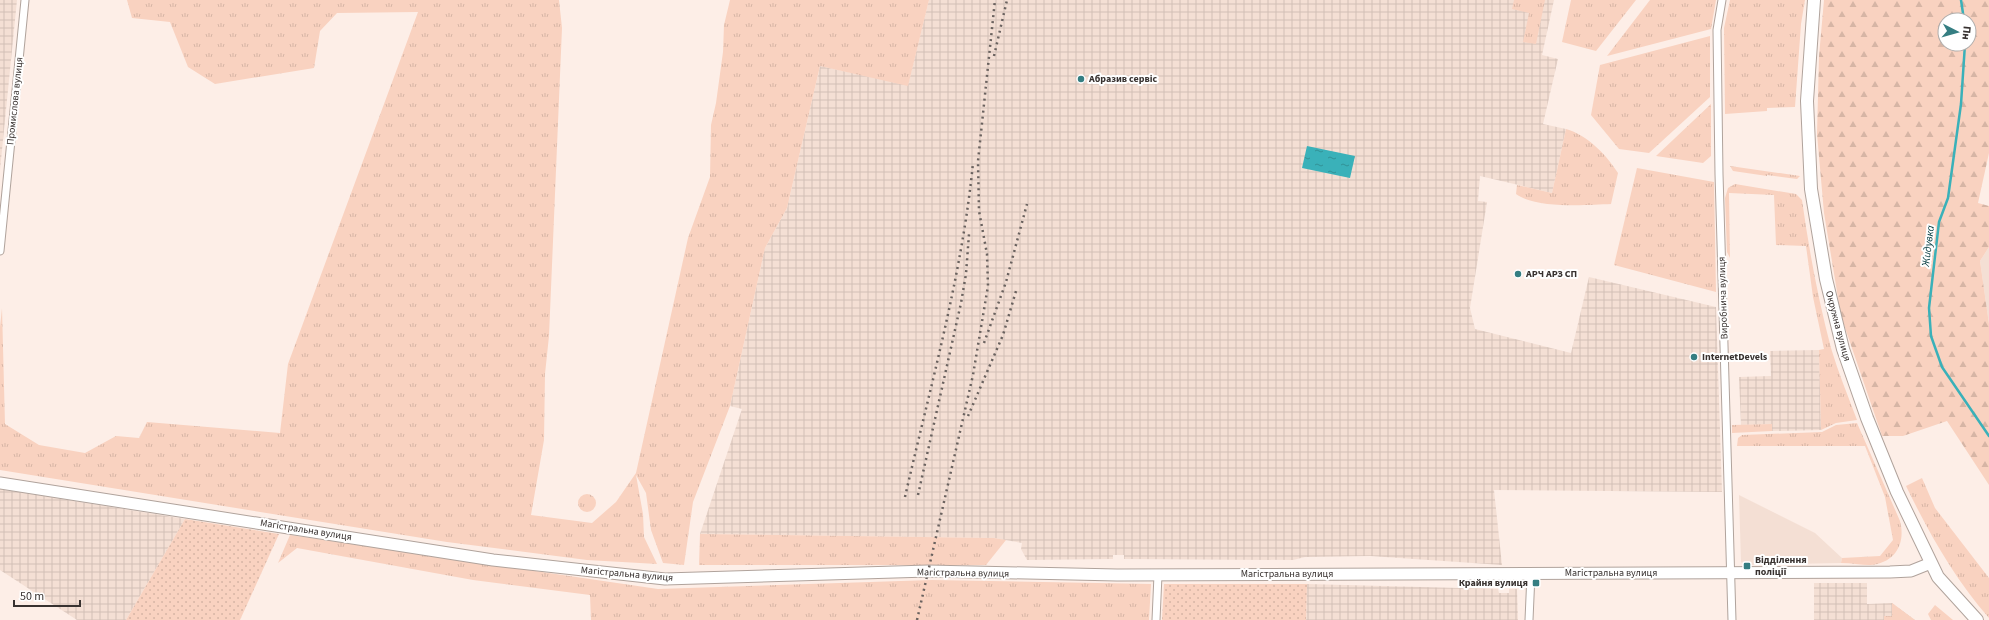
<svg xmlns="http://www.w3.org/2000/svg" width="1989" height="620" viewBox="0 0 1989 620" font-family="'Source Sans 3',sans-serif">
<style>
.built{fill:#f4dfd4}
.industrial{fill:url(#industrial-grid)}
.grass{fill:url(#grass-tufts)}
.forest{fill:url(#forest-firs);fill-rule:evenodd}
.park{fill:url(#park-dots)}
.water{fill:url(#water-ripples)}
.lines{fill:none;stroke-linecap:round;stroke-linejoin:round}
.stream{stroke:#3ab1b9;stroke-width:2.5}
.street-casing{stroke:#b0a39c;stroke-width:9}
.secondary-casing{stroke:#b0a39c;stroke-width:13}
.primary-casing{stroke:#b0a39c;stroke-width:14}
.street{stroke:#fff;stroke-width:7}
.secondary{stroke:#fff;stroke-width:11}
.primary{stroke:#fff;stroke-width:12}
.rail{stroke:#6a625f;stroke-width:2.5;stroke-dasharray:2 4;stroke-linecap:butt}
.poi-dot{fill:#357e82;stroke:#fff;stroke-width:1.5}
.labels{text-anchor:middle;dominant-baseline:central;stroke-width:4;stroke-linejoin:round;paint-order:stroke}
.poi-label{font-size:10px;font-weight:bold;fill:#383230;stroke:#fff;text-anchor:start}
.street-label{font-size:10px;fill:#383230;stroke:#fff}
.water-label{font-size:11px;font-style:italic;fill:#0b4145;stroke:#fff}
</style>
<defs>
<pattern id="industrial-grid" width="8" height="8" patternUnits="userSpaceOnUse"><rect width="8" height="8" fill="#f4dfd4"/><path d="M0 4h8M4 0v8" fill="none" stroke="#d2c0b6"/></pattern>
<pattern id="grass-tufts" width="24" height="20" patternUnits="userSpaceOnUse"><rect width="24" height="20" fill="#f9d2c0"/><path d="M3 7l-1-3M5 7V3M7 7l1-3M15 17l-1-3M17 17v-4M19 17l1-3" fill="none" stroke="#d6b5a5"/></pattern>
<pattern id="forest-firs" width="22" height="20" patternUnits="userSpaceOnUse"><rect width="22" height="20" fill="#f9d2c0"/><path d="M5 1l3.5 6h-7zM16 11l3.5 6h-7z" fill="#d6b5a5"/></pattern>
<pattern id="park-dots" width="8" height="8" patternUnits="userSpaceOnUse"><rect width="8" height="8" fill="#f9d2c0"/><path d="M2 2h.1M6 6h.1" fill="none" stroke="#d6b5a5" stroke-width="1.8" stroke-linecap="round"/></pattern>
<pattern id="water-ripples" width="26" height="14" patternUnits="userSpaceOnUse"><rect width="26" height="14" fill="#3ab1b9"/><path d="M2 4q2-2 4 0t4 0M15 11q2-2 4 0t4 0" fill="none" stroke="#329197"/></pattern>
</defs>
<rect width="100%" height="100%" fill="#fdeee7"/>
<g class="built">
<path d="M 1989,247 L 1989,324 L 1980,261 Z"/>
<path d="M 1739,495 L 1815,533 L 1842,558 L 1841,563 L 1744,565 L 1741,562 Z"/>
</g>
<g class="industrial">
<path d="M 0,0 L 17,0 L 0,170 Z"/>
<path d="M 929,0 L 1554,0 L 1542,55 L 1558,59 L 1543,124 L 1566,129 L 1552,193 L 1480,176 L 1478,201 L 1487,202 L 1470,308 L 1475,329 L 1571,353 L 1589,277 L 1716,307 L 1722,492 L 1494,490 L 1502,565 L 1370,556 L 1305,557 L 1293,560 L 1124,559 L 1124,555 L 1113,555 L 1113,559 L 1027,560 L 1021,549 L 1022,543 L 994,538 L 700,534 L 742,409 L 730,406 L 765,248 L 787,208 L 820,66 L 908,85 Z"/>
<path d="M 1819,350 L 1821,430 L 1772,431 L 1772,424 L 1741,425 L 1739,377 L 1771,376 L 1770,351 Z"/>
<path d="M 0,489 L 185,519 L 126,620 L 77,620 L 0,570 Z"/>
<path d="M 1814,583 L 1867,583 L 1867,604 L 1892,603 L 1915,620 L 1814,620 Z"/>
<path d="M 1307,584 L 1498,589 L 1499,593 L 1509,593 L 1509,589 L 1517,589 L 1518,620 L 1306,620 Z"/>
</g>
<g class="grass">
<path d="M 127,0 L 559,0 L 562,28 L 549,336 L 545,374 L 544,440 L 531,515 L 592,523 L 616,502 L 636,473 L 688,238 L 710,177 L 711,125 L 716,103 L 723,52 L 724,25 L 730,0 L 929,0 L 908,86 L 820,66 L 787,208 L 765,248 L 730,406 L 693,502 L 684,565 L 663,563 L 651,530 L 646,493 L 636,475 L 643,514 L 644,537 L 657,564 L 587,560 L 447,542 L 0,470 L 0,327 L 2,308 L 5,424 L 39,445 L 85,453 L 116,436 L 139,438 L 147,422 L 280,433 L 288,364 L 418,12 L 337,13 L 320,31 L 314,68 L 215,84 L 188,67 L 170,22 L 132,18 Z"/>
<path d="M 1514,0 L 1545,0 L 1536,44 L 1523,42 L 1529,13 L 1512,9 Z"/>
<path d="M 1571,0 L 1636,0 L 1596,51 L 1562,42 Z"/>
<path d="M 1650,0 L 1716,0 L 1711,29 L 1607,56 Z"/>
<path d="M 1730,0 L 1805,0 L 1801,24 L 1795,107 L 1767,108 L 1767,111 L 1725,114 L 1724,28 Z"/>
<path d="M 1710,36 L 1710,97 L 1649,153 L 1619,149 L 1591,115 L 1600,65 Z"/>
<path d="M 1711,104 L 1711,156 L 1703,163 L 1656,156 Z"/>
<path d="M 1566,129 C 1587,135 1606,154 1618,173 L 1611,204 C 1587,205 1536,209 1516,194 L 1517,185 L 1552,193 Z"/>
<path d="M 1730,166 L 1800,176 L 1797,179 L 1767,175 L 1767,176 L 1733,171 Z"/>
<path d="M 1637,168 L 1714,182 L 1716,292 L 1614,265 Z"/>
<path d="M 1735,184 L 1796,194 L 1802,200 C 1809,250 1818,299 1831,348 C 1838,372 1848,396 1857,420 L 1836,423 L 1821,430 L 1819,350 L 1824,349 L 1813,297 L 1806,246 L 1776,245 L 1774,195 L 1729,193 L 1730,258 L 1727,252 L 1725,198 L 1728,188 Z"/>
<path d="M 1857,423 L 1900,521 C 1906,544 1895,563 1870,565 C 1861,565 1851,563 1841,563 L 1842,558 L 1880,556 L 1893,540 L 1885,497 L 1865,446 L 1737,446 L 1738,438 L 1742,435 L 1822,432 L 1836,425 Z"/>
<path d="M 1772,424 L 1772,431 L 1732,433 L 1732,425 Z"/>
<path d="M 1922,478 L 1935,508 L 1989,578 L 1989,618 C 1954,578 1929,533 1906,486 Z"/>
<circle cx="587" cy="503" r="9"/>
<path d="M 700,534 L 994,538 L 1006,540 L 986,565 L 699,565 Z"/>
<path d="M 290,535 L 658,589 L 932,580 L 1151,584 L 1149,620 L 591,620 L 590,595 L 473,580 L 297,548 L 278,563 Z"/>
<path d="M 1892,603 L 1915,620 L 1884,620 L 1884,616 L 1892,616 Z"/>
<path d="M 1935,605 L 1953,620 L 1931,620 L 1928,614 Z"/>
</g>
<path class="forest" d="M 1824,0 L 1989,0 L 1989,153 L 1978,203 L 1989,206 L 1989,247 L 1980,261 L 1989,324 L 1989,485 L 1947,421 L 1903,436 L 1882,436 L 1841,316 L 1824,213 L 1817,134 L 1819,56 ZM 1945,20 L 1969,20 L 1969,44 L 1945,44 Z"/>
<g class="park">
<path d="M 185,519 L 279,534 L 240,620 L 126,620 Z"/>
<path d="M 1164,584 L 1307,584 L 1306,620 L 1162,620 Z"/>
</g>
<path class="water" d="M 1307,146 L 1355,156 L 1350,178 L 1302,168 Z"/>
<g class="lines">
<g class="stream">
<path d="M 1961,0 L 1964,20"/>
<path d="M 1965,44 L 1961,104 L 1948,198 L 1939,222 L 1929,308 L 1931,336 L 1942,367 L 1989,436"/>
</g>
<g class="street-casing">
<g id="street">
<path d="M 1722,0 L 1717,30 L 1719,174 L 1732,620"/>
<path d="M 0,251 L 25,0"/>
<path d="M 1156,620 L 1158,575"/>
<path d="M 1529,620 L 1531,574"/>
</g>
</g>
<g class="secondary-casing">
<path id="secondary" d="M 0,483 L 493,560 L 665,579 L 928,571 L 1117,575 L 1890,572 L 1911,571 L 1931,563"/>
</g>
<g class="primary-casing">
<path id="primary" d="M 1814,0 L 1807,101 L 1811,189 L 1826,279 L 1843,349 L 1867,418 L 1897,492 L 1938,577 L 1977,620"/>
</g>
<use href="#street" class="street"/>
<use href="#secondary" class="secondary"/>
<use href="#primary" class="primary"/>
<g class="rail">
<path d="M 994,56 L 1007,0"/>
<path d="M 984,343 L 1006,282 L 1027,204"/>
<path d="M 968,416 L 1003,335 L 1016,291"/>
<path d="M 918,495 L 961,303 L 966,274 L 969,234"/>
<path d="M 905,497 C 930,387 962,276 973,163"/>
<path d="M 917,620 L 973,375 L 988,286 L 987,254 L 979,211 L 978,161 L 995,0"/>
</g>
</g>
<g class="poi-dot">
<circle cx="1081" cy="79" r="4"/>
<circle cx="1518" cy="274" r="4"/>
<circle cx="1694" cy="357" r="4"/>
<rect x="1743" y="562" width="8" height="8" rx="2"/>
<rect x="1532" y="579" width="8" height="8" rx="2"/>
</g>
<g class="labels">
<g class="poi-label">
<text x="1089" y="79">Абразив сервіс</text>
<text x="1526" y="274">АРЧ АРЗ СП</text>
<text x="1702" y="357">InternetDevels</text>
<text x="1755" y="560">Відділення<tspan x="1755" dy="12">поліції</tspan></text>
<text x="1528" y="583" text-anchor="end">Крайня вулиця</text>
</g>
<g class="street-label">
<text transform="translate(15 101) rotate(-84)">Промислова вулиця</text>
<text transform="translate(1723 298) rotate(-92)">Виробнича вулиця</text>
<text transform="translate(1838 326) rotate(75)">Окружна вулиця</text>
<text transform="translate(306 530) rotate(9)">Магістральна вулиця</text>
<text transform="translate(963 573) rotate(1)">Магістральна вулиця</text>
<text x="1611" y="573">Магістральна вулиця</text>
<text transform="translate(627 574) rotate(5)">Магістральна вулиця</text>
<text x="1287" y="574">Магістральна вулиця</text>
</g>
<g class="water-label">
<text transform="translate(1928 246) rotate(-83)">Жидувка</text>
</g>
</g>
<g transform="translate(1957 32) rotate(96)"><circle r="19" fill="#ffffff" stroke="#afadac"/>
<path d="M0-3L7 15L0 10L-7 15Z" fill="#357e82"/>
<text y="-6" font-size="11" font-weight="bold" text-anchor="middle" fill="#383230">Пн</text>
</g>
<path d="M14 600v6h66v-6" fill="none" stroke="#383230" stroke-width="2"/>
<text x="20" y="600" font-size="12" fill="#383230" stroke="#ffffff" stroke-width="3" paint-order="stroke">50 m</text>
</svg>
